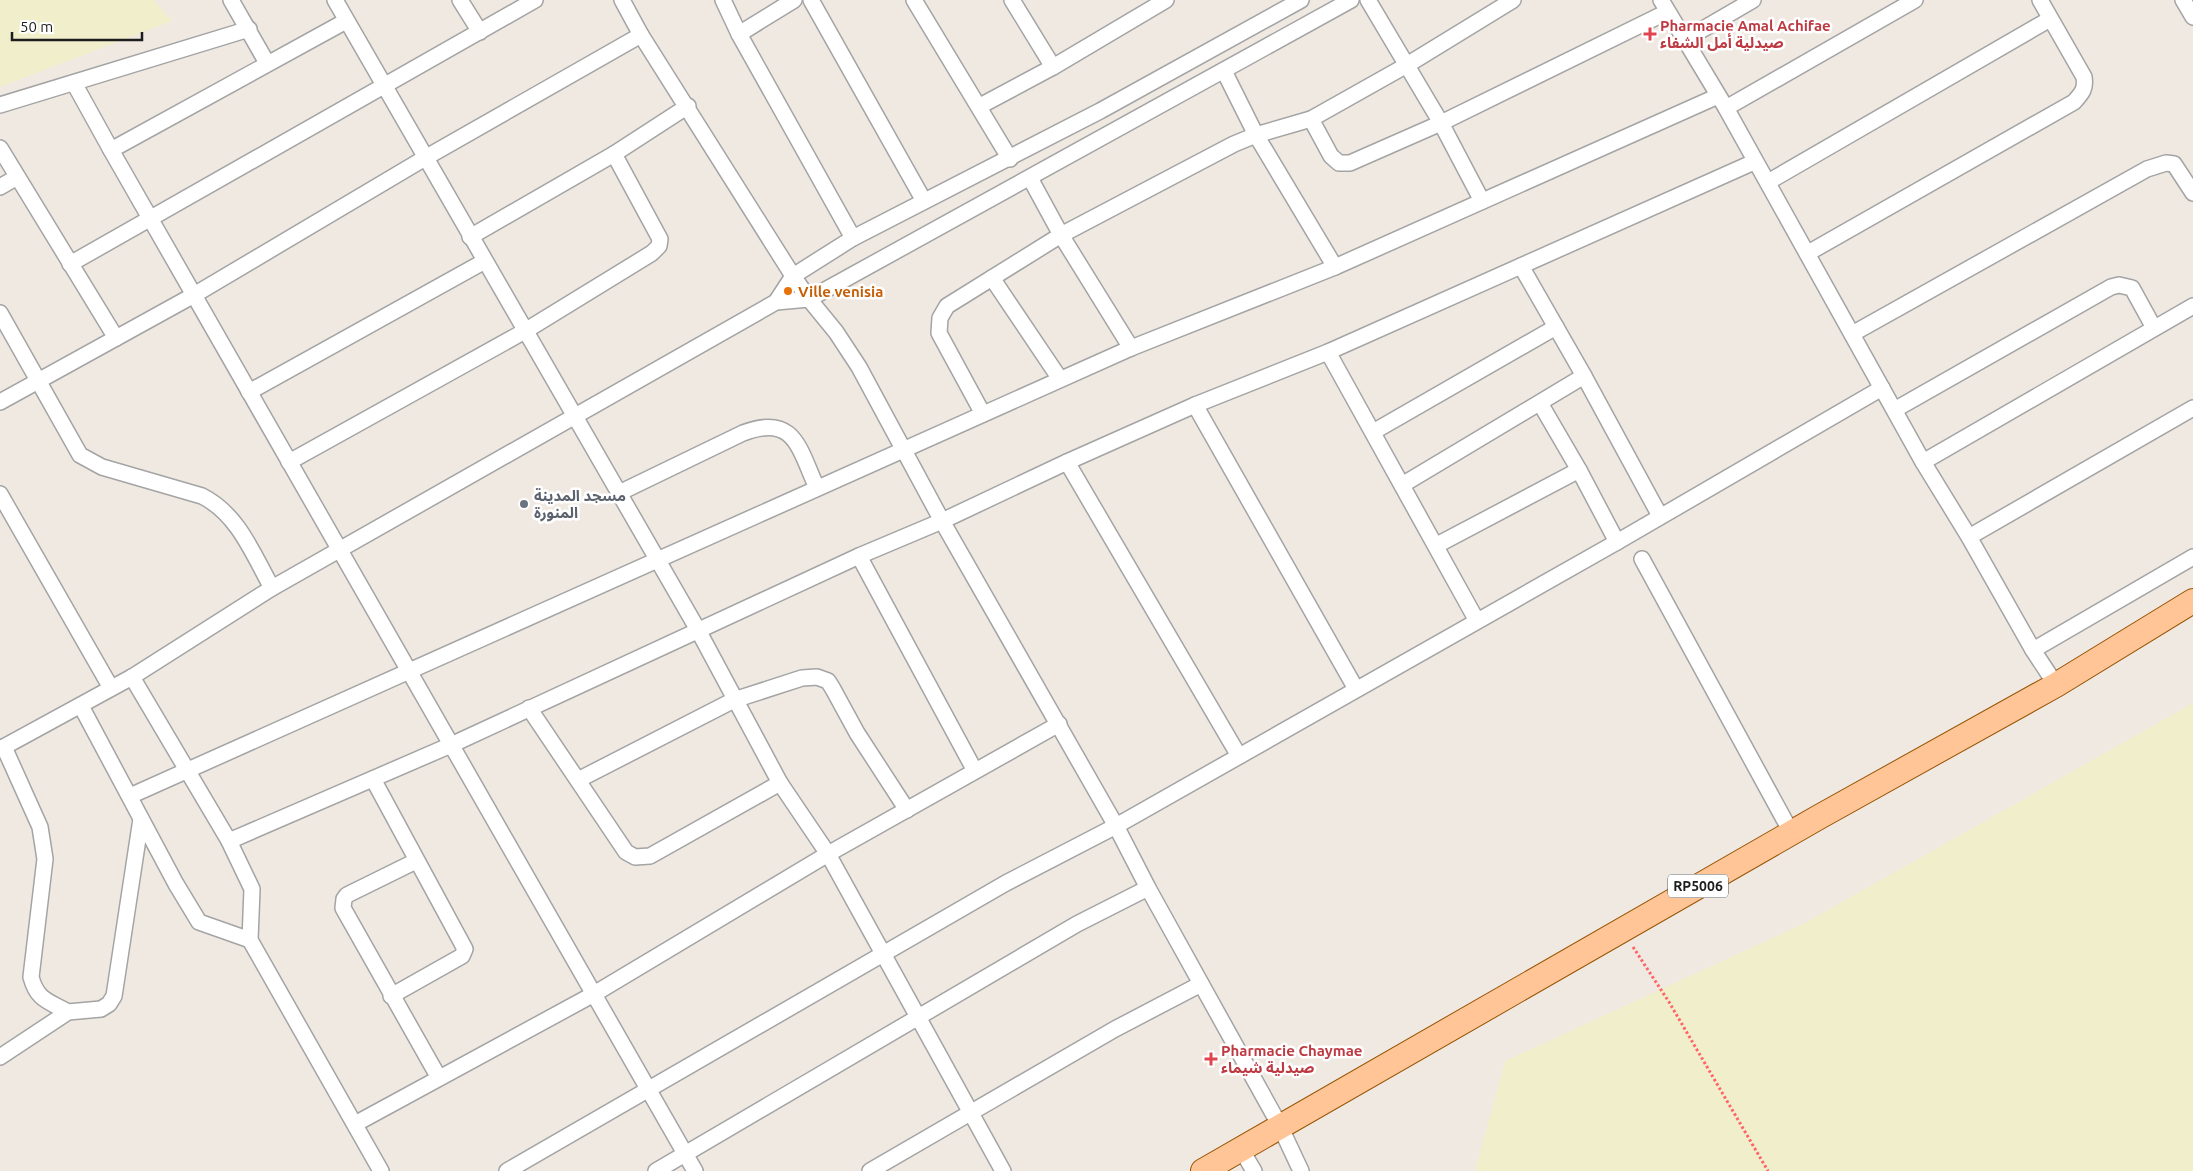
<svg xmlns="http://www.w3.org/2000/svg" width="2193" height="1171" viewBox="0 0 2193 1171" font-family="Ubuntu,'Noto Sans Arabic',sans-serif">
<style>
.farmland{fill:#f0eecb}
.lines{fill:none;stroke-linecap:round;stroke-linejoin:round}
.minor-casing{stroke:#a4a4a4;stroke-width:18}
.primary-casing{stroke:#965200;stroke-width:26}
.path{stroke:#ff6366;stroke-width:3;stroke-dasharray:2.5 2.5;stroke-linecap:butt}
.minor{stroke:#fff;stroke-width:15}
.primary{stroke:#ffc597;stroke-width:24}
.health-dot{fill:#e0444e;stroke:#fff;stroke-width:2}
.food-dot{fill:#e8710a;stroke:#fff;stroke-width:2}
.worship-dot{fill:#6b7280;stroke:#fff;stroke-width:2}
.labels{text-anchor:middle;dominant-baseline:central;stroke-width:5;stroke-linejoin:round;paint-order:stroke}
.shield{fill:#fff;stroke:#616161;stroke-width:1}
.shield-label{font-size:14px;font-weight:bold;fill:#1d1d1d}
.health-label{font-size:15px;font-weight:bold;fill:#be3a42;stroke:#fff;text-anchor:start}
.food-label{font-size:15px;font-weight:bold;fill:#c56008;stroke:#fff;text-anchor:start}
.worship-label{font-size:15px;font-weight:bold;fill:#5b616d;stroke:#fff;text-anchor:start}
</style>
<rect width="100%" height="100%" fill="#efe9e2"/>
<g class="farmland">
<path d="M 0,0 L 154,0 L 172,21 L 0,87 Z"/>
<path d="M 2193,703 L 2193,1171 L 1475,1171 L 1505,1061 L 1805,923 Z"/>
</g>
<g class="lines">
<g class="minor-casing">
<g id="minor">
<path d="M 231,0 L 267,63"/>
<path d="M 335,0 L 698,630 L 780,783 L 828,854 L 1003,1171"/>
<path d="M 460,0 L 480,32"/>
<path d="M 622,0 L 641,35 L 793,276 L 809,299 L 836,332 L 859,367 L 942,521 L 1116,826 L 1148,888 L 1280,1126 L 1301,1171"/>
<path d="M 723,0 L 739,34 L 853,238"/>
<path d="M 811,0 L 924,201"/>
<path d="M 914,0 L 1010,159"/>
<path d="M 1012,0 L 1053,67"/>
<path d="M 1368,0 L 1441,123 L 1482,201"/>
<path d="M 1661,0 L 1726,108 L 1923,462 L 1969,537 L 2033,650 L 2056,685"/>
<path d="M 2183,0 L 2193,17"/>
<path d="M 739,34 L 794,0"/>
<path d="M 1686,39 L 1753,0"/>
<path d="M 1224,71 L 1256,135 L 1335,267"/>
<path d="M 74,83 L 111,150 L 695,1171"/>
<path d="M 0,105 L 249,29"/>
<path d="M 980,106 L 1053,67 L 1166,0"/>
<path d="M 1726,108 L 1915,0"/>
<path d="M 1311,119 L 1331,156 L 1339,163 L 1350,163 L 1441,123 L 1667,12"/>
<path d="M 0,148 L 116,338"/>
<path d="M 111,150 L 346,21"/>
<path d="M 1030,178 L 1061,235 L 1131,348"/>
<path d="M 1768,182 L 2050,19"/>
<path d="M 0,187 L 17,177"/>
<path d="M 470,237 L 614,154 L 688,106"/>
<path d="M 1808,253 L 2074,102 C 2082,93 2086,89 2084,77 L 2040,0"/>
<path d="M 70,264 L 535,0"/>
<path d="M 1521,266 L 1584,376 L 1660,516"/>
<path d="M 992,278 L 1060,379"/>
<path d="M 776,302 L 793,276 L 853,238 L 1100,111 L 1301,0"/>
<path d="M 0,313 L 80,455 L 102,467 L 202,496 C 238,514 253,554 272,588"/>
<path d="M 1852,334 L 2147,169 L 2166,163 L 2174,164 L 2193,193"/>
<path d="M 1328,352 L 1477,621"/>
<path d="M 249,392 L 485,261"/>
<path d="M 0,402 L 194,295 L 425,158 L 641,35"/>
<path d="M 1540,403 L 1579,470 L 1617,542"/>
<path d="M 1195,405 L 1356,689"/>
<path d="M 1896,409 L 2111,287 L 2119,285 L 2132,288 L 2154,328"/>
<path d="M 983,414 L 939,333 L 940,318 L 947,306 L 1061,235 L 1234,144 L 1256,135 L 1311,119 L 1407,65 L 1513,0"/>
<path d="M 1373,432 L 1556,327"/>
<path d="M 289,462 L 525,331 L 652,253 L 659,246 L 660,239 L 614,154"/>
<path d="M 1067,462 L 1239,756"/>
<path d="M 1923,462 L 2193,306"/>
<path d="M 1402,485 L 1584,376"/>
<path d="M 619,493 L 743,433 C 795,413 799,449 817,488"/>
<path d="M 0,494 L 111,688"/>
<path d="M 1969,537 L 2193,408"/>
<path d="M 1437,545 L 1579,470"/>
<path d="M 859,556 L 975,771"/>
<path d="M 1642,559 L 1791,832"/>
<path d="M 2033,650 L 2193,557"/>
<path d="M 132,677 L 229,841 L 252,889 L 250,940 L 381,1171"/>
<path d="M 81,706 L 176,884 L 199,922 L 250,940"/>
<path d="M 529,708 L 626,852 L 635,857 L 650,856 L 780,783"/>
<path d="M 4,747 L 40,827 L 45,859 L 31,977 C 37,1000 48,1001 68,1012"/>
<path d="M 0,749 L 132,677 L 272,588 L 776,302 L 809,299 L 1351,0"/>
<path d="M 373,779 L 465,949 L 462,956 L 391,996"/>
<path d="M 578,780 L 734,700 L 802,678 L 817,677 L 828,681 L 833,689 L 857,733 L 907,810"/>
<path d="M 130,796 L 1131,348 L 1335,267 L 1718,96"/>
<path d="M 229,841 L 451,745 L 859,556 L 942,521 L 1067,462 L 1195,405 L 1328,352 L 1754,162"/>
<path d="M 416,861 L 347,895 L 344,899 L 343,908 L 439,1078"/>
<path d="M 0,1057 L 68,1012 L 101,1009 L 109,1004 L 114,996 L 141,819"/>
<path d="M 355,1124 L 594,994 L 828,854 L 1059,724"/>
<path d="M 1241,1149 L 1254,1171"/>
<path d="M 507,1171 L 1006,883 L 1116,826 L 1617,542 L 1882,388"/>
<path d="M 656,1171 L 1077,924 L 1148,888"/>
<path d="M 870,1171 L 1115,1029 L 1201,984"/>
</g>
</g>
<g class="primary-casing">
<path id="primary" d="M 1203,1171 L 1819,817 L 2056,685 L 2193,601"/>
</g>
<path class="path" d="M 1633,947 L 1669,1002 L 1768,1171"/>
<use href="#minor" class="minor"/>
<use href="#primary" class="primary"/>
</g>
<g class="health-dot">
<path d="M1647.5 26.5h5v5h5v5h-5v5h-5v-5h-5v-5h5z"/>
<path d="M1208.5 1051.5h5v5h5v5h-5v5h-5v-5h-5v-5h5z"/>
</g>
<circle class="food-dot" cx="788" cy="291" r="5"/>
<circle class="worship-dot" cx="524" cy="504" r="5"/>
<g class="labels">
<rect class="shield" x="1668" y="874.5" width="60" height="23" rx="4"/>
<g class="shield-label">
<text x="1698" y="886">RP5006</text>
</g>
<g class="health-label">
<text x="1660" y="25">Pharmacie Amal Achifae<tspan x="1660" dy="17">صيدلية أمل الشفاء</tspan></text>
<text x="1221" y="1050">Pharmacie Chaymae<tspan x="1221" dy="17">صيدلية شيماء</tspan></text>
</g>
<g class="food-label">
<text x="798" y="291">Ville venisia</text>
</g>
<g class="worship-label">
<text x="534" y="495">مسجد المدينة<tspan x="534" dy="17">المنورة</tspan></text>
</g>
</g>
<path d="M12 32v8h130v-8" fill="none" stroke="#1d1d1d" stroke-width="2.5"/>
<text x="20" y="32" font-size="15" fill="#1d1d1d" stroke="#ffffff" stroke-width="4" paint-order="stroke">50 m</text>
</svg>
